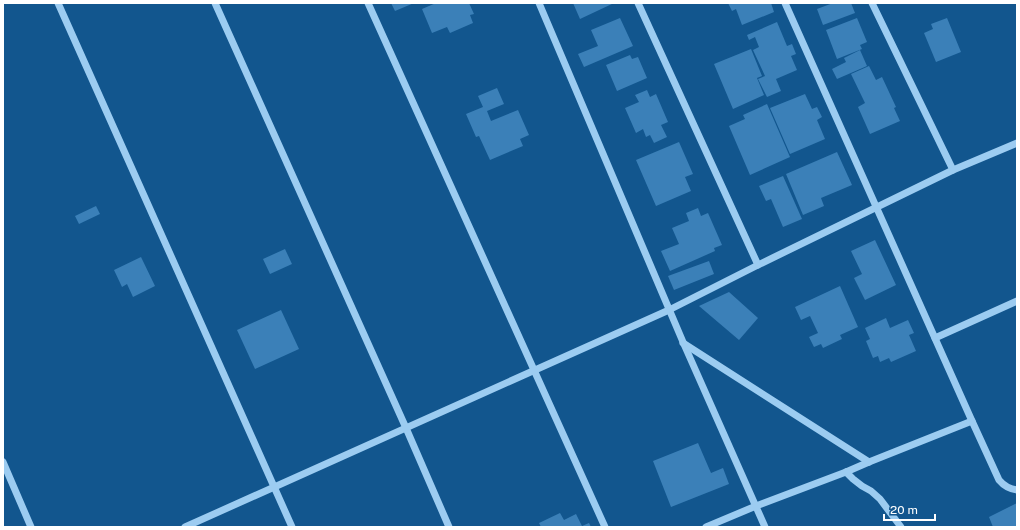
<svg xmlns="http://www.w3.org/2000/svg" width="1020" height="530" viewBox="0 0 1020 530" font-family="'Public Sans',sans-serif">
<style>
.building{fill:#3b80b8}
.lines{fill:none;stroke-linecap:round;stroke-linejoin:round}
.minor{stroke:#9cccf1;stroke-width:7}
</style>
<rect width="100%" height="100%" fill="#12568e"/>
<g class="building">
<path d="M 391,3 L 414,3 L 395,11 Z"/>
<path d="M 436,3 L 469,3 L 474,14 L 470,15 L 473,23 L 450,33 L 447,27 L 432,33 L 422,9 Z"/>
<path d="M 573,3 L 614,3 L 580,19 Z"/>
<path d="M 728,3 L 771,3 L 774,12 L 742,25 L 736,9 L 732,11 Z"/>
<path d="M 833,3 L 851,3 L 855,13 L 823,25 L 817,9 Z"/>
<path d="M 620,18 L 633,46 L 584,67 L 578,54 L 598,46 L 591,30 Z"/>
<path d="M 857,18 L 867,42 L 860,45 L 862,49 L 837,59 L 826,30 Z"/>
<path d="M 947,18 L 961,52 L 936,62 L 924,33 L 933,29 L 931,24 Z"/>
<path d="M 777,22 L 787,46 L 792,44 L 796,54 L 791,56 L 797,70 L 776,79 L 781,91 L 767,97 L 758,79 L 765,76 L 753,50 L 759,47 L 755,37 L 749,40 L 747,35 Z"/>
<path d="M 751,49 L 762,76 L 757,78 L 764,95 L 733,109 L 714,64 Z"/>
<path d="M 860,50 L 867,66 L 837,79 L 832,69 L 846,62 L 844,58 Z"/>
<path d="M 630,55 L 632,59 L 638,57 L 647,78 L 617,91 L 606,65 Z"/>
<path d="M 869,66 L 876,80 L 882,77 L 896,107 L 894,108 L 900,121 L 870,134 L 858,107 L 865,103 L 851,74 Z"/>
<path d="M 497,88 L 504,104 L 487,111 L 491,121 L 518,110 L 529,135 L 520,139 L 523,146 L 490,160 L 479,136 L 476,137 L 466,114 L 483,107 L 478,96 Z"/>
<path d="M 647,90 L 650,97 L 656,94 L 668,122 L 661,125 L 667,137 L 654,143 L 650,135 L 646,137 L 643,129 L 636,133 L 625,108 L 639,102 L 635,95 Z"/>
<path d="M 805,94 L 812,109 L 817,107 L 822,117 L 817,120 L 825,139 L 790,154 L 770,108 Z"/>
<path d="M 767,104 L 790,157 L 750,175 L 729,126 L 745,119 L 743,115 Z"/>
<path d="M 679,142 L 693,174 L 685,177 L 691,191 L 656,206 L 636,160 Z"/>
<path d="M 837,152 L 852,185 L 821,198 L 824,206 L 803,215 L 786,174 Z"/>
<path d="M 783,176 L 802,219 L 783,227 L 771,199 L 766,201 L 759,186 Z"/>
<path d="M 96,206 L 100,214 L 79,224 L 75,216 Z"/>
<path d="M 698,208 L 701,216 L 708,213 L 722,245 L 714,248 L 715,251 L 670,271 L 661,251 L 679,244 L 672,228 L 689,221 L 686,213 Z"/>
<path d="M 875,240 L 896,285 L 865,300 L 854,278 L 862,274 L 851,251 Z"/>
<path d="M 285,249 L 292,264 L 270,274 L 263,259 Z"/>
<path d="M 141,257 L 155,286 L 133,297 L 127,284 L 122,287 L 114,270 Z"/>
<path d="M 709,261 L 714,274 L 674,290 L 668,276 Z"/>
<path d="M 840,286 L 858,327 L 840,335 L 842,339 L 823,348 L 821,344 L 814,347 L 809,337 L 818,333 L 810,316 L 801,320 L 795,307 Z"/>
<path d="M 729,292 L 758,318 L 739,340 L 699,306 Z"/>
<path d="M 281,310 L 299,349 L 255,369 L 237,330 Z"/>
<path d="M 886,318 L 890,328 L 908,320 L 914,333 L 909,335 L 916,351 L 891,362 L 889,358 L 880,362 L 878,356 L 873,358 L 866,341 L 870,339 L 865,328 Z"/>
<path d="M 698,443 L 711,473 L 723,468 L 729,484 L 671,507 L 653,461 Z"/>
<path d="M 1017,503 L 1017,527 L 993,527 L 989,517 Z"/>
<path d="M 560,513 L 564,520 L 576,514 L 582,526 L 589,523 L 591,527 L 541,527 L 539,523 Z"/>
</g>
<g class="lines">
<g class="minor">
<path d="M 58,3 L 292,527"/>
<path d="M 215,3 L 406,428 L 449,527"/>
<path d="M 368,3 L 605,527"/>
<path d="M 539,3 L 683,342 L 765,527"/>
<path d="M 638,3 L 758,265"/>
<path d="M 785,3 L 972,421 L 999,480 C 1004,486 1009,489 1017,490"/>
<path d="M 872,3 L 953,170"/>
<path d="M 935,338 L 1017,301"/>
<path d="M 683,343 L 869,462"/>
<path d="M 3,462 L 31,527"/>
<path d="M 846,472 L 853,479 L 862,486 L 871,491 L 880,499 L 901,527"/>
<path d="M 185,527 L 669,310 L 758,265 L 953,170 L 1017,143"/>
<path d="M 706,527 L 756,506 L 846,472 L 869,462 L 972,421"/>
</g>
</g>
<rect width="1020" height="530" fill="none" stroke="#ffffff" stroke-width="8"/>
<path d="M884 514v6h51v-6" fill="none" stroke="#ffffff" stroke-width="2"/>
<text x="890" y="514" font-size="12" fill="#ffffff" stroke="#12568e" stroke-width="3" paint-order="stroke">20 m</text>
</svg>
